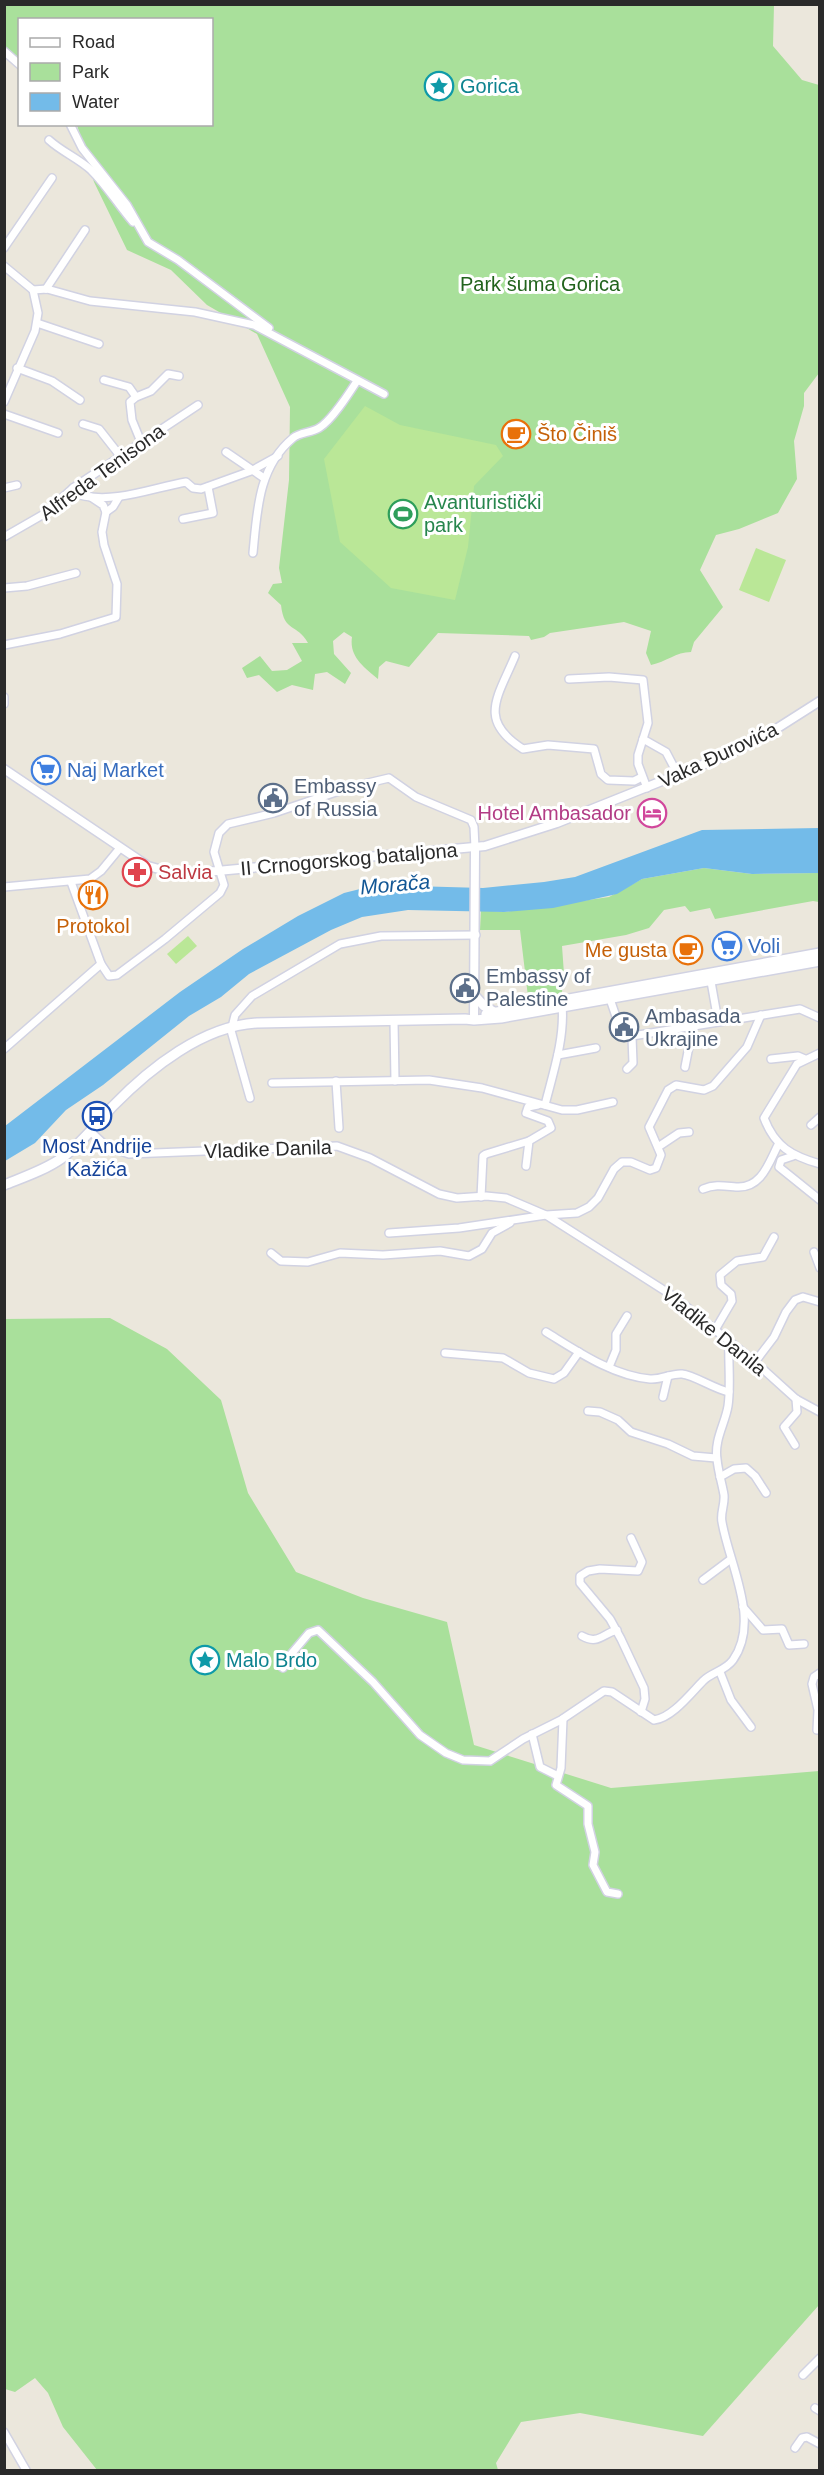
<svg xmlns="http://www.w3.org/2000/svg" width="824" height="2475" viewBox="0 0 824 2475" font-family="Arial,sans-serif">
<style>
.green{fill:#a9e09b}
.pitch{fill:#bae797}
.water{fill:#73bbe9}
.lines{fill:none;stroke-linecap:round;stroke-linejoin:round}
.minor-casing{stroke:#d1d2e2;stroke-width:10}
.tertiary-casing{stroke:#d1d2e2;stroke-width:11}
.secondary-casing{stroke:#d1d2e2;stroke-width:12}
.minor{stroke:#fff;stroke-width:7}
.tertiary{stroke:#fff;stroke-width:8}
.secondary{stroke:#fff;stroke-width:9}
.labels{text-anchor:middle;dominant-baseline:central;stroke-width:6;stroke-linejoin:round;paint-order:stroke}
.culture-label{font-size:20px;fill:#0d838f;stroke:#fff;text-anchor:start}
.park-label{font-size:20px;fill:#22641d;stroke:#fff}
.food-label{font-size:20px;fill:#c56008;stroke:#fff;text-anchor:start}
.street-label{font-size:20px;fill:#2a2a2a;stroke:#fff}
.leisure-label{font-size:20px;fill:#27864d;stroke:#fff;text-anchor:start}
.shop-label{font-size:20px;fill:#366cbe;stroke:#fff;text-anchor:start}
.service-label{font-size:20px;fill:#4e5e75;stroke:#fff;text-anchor:start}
.hotel-label{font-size:20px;fill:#b23c85;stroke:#fff;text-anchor:end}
.health-label{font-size:20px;fill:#be3a42;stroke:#fff;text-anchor:start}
.transit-label{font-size:20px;fill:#164399;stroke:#fff}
.water-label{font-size:21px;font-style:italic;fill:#135795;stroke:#fff}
</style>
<rect width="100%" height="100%" fill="#ebe7dc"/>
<g class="green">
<path d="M 5,5 L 774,5 L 773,46 L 802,80 L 819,85 L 819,373 L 804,393 L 804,406 L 794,441 L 797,479 L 778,513 L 739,529 L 716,535 L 700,570 L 723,607 L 694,642 L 691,652 C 676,652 666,662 651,665 L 646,653 L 651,631 L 624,622 L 550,633 L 544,637 L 531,640 L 529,636 L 438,633 L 409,667 L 386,661 L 379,667 L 378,679 C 364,667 349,657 352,637 L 344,632 L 333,641 L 334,654 L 351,673 L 345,684 L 327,672 L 315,674 L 313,690 L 292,685 L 277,692 L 259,675 L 247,678 L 242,668 L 260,656 L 272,671 L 287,670 L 302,661 L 292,643 L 308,643 C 297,623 284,633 281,605 L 268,593 L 273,584 L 282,583 L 279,568 L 289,480 L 290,407 L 257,334 L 207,305 L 171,270 L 127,250 L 94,182 L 77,125 L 212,124 L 212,20 L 20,20 L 19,65 L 5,56 Z"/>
<path d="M 704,868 L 752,874 L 819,873 L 819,902 L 813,901 L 715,919 L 710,908 L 690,912 L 685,906 L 664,910 L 649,928 L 626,935 L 562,946 L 564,974 L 561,1001 L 529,1005 L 520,930 L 480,930 L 481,910 L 504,912 L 609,897 L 642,879 Z"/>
<path d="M 110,1318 L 167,1349 L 221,1400 L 248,1493 L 296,1572 L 363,1598 L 447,1622 L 474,1745 L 611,1788 L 819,1771 L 819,2305 L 703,2436 L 580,2413 L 521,2422 L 496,2463 L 498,2470 L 97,2470 L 63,2427 L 48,2393 L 35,2378 L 15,2392 L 5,2389 L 4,1319 Z"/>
</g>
<g class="pitch">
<path d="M 365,406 L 400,425 L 496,445 L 503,456 L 474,486 L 468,547 L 455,600 L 391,588 L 340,542 L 324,459 Z"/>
<path d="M 756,548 L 786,560 L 769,602 L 739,590 Z"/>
<path d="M 188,936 L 197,946 L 176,964 L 167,954 Z"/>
</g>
<path class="water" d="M 819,828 L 819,873 L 752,874 L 704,868 L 642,879 L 617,894 L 553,908 L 504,912 L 408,910 L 362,917 L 331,930 L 249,974 L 221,997 L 189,1016 L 103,1085 L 66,1110 L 35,1143 L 5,1161 L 5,1126 L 180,992 L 243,949 L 298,916 L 344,893 L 376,885 L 483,888 L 544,882 L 575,877 L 702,830 Z"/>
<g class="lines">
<g class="minor-casing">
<g id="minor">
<path d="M 4,51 L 20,65"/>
<path d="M 70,124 L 82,148 L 127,205 L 148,242 L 178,260 L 269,328"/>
<path d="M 49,140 C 62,152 78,158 91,170 C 107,186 119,206 133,222"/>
<path d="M 4,248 L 52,178"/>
<path d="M 4,266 L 33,290 L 38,313 L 35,331 L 4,402"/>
<path d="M 46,289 L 85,230"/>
<path d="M 33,290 L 47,289 L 90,301 L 195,312 L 254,325 L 384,394"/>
<path d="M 37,323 L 99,344"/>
<path d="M 17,368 L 52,381 L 80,400"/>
<path d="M 104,380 L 129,387 L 136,397"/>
<path d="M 4,414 L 58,433"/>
<path d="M 83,424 L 99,429 L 121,457"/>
<path d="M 141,442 L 132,420 L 130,402 L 136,397 L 151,391 L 168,374 L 179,376"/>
<path d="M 226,452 L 264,478"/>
<path d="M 4,488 L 17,485"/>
<path d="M 73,488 L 80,495 C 114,504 152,488 186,482 L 193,488 L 201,489 L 251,471 L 278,456"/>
<path d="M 106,512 L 113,507 L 119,497"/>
<path d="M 183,519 L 213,513 L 208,487"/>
<path d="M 4,537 L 44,514 L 73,488 L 198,405"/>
<path d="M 253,553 C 257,512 258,467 293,438 C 300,432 311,433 319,428 C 332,420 348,395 357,381"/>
<path d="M 4,588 L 27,586 L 76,573"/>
<path d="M 4,645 L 60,634 L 116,617 L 117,584 L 104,545 L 102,532 L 106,512 L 103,505 L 91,497"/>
<path d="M 515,656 C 498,697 477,720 523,749 L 548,745 L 594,749 L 601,774 L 608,780 L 634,781 L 642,777"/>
<path d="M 569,679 L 609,677 L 643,680 L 648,723 L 638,755 L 638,764 L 647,788"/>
<path d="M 4,697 L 4,704"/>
<path d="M 643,739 L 666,752 L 676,771"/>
<path d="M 4,887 L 90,879 L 101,871 L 120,848"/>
<path d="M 101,964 L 109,976 L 117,975 L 165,939 L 220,893 L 224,885 L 214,852 L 219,833 L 228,824 L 274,813 L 351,787 L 389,778 L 416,797 L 471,820 L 474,827 L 475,848"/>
<path d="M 710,976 L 718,1021"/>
<path d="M 610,999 L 621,1031 L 626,1037 L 800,1009 L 820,1018"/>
<path d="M 394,1021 L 395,1081"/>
<path d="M 230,1027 L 250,1098"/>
<path d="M 232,1027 L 235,1015 L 252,996 L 340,944 L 381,936 L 476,935"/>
<path d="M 4,1049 L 101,964 L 71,882"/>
<path d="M 820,1053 L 797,1064 L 764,1118 C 775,1147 792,1156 820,1164"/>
<path d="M 558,1055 L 596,1048"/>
<path d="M 771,1059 L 798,1056 L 805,1059"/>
<path d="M 685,1067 L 693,1026"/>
<path d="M 627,1069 L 633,1063 L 632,1037"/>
<path d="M 336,1081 L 339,1128"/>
<path d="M 272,1083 L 429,1080 L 482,1088 L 562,1110 L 577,1110 L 613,1102"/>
<path d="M 545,1105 C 553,1073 565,1038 562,1005"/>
<path d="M 811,1125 L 820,1117"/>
<path d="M 90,1131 L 106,1146 L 129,1154 L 337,1146 L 370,1158 L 439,1194 L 457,1198 L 486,1196 L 506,1198 L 546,1215 L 577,1213 L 589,1207 L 598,1198 L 614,1169 L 622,1162 L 631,1162 L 650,1170 L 656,1168 L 661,1155 L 649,1127 L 668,1090 L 676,1085 L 704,1090 L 713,1086 L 747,1047 L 761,1015"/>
<path d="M 658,1147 L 679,1133 L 689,1132"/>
<path d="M 793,1156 L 781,1160 L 779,1167 L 820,1200"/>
<path d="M 526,1166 L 529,1141 L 551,1128 L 548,1121 L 526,1113 L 528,1107 L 538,1105"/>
<path d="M 703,1189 C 715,1184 724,1186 736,1187 C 762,1189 769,1162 779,1143"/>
<path d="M 481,1197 L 483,1156 L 486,1154 L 529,1141"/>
<path d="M 389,1233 L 459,1228 L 546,1215 L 673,1296 L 755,1362 L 796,1399 L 820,1412"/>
<path d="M 814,1252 L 820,1268"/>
<path d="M 271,1253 L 281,1261 L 308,1262 L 340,1253 L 383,1255 L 440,1251 L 469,1256 L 482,1249 L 492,1233 L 510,1223"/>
<path d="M 715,1330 L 732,1301 L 731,1294 L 721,1285 L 720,1275 L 737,1261 L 763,1257 L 774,1237"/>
<path d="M 546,1332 C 577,1351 613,1376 650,1379 C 661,1380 672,1373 682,1374 C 694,1375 714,1389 729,1392"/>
<path d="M 445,1353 L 503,1358 L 529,1373 L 554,1379 L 564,1373 L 579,1352"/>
<path d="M 755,1362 L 774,1337 L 786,1312 L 795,1300 L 803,1297 L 820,1302"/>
<path d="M 609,1367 L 616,1350 L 616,1334 L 627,1316"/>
<path d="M 663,1397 L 668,1376"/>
<path d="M 588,1411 L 600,1412 L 618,1420 L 631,1432 L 668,1444 L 693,1456 L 716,1458"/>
<path d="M 795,1445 L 784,1427 L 797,1412 L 796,1399"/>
<path d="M 720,1477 L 734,1469 L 746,1468 L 755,1476 L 766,1493"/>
<path d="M 631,1538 L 642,1562 L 638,1571 L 600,1569 L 588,1571 L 580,1576 L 580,1583 L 610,1619 L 621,1639 L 644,1688 L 645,1699 L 641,1712"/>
<path d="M 703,1580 L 731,1559"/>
<path d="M 743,1607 L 763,1630 L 782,1629 L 789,1645 L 804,1644"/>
<path d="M 582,1636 C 598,1645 602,1634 617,1630"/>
<path d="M 283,1668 L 281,1666 L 309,1633 L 318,1630 L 373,1682 L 420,1735 L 446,1753 L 463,1760 L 490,1761 L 523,1739 L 561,1720 L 604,1691 L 612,1692 L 654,1720 C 672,1718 691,1693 703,1681 C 712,1672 725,1671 733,1660 C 761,1620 729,1564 722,1522 C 720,1513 725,1505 724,1495 C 722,1483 718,1471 717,1459 C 714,1440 725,1424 728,1406 C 731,1386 728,1362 729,1342"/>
<path d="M 720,1672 L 731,1700 L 751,1727"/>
<path d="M 563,1719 L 561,1768 L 556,1785 L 588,1806 L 588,1824 L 595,1852 L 593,1865 L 607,1892 L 618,1894"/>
<path d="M 817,1730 L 818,1710 L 812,1684 L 814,1677 L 820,1673"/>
<path d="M 532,1734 L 540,1767 L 558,1776"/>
<path d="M 803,2375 L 820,2358"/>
<path d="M 815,2408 L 820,2411"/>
<path d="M 4,2432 L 26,2470"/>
<path d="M 795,2448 L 802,2438 L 807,2437 L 820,2444"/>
</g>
</g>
<g class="tertiary-casing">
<g id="tertiary">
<path d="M 4,769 L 148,866 L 173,873 L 217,871 L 485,846 L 557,823 L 722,757 L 765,736 L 820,701"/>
<path d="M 474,1020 L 475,848"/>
</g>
</g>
<g class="secondary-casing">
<g id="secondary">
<path d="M 474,995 L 484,1006 L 494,1012"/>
<path d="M 486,1014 L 820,953"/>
<path d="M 4,1185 C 24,1177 45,1170 62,1158 C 82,1143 97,1123 113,1106 C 150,1068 203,1026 257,1023 L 465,1019 L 474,1020 L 501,1018 L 820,961"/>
</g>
</g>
<use href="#minor" class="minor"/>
<use href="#tertiary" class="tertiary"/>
<use href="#secondary" class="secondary"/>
</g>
<defs>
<g id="sight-ring" transform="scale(1.5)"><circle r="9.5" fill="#fff" stroke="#0f9aa8" stroke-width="1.5"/><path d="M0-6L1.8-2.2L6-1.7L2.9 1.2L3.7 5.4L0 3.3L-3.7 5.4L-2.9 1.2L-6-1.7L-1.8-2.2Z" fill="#0f9aa8"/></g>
<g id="cafe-ring" transform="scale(1.5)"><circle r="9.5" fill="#fff" stroke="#e8710a" stroke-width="1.5"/><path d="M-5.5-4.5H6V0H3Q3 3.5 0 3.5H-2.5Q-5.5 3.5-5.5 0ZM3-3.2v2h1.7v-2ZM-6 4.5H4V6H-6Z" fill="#e8710a"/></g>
<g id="stadium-ring" transform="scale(1.5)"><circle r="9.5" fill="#fff" stroke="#2e9e5b" stroke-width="1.5"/><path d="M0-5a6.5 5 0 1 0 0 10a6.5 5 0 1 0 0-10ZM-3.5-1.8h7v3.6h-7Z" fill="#2e9e5b"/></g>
<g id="supermarket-ring" transform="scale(1.5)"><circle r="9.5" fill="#fff" stroke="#3f7fe0" stroke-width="1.5"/><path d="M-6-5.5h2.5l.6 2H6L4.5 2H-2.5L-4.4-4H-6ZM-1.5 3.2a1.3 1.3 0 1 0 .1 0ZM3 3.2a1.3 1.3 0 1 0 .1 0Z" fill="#3f7fe0"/></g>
<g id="civic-ring" transform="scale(1.5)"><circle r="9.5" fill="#fff" stroke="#5c6f8a" stroke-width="1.5"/><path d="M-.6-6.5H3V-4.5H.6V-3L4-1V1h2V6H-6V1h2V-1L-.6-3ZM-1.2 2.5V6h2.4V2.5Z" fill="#5c6f8a"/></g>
<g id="hotel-ring" transform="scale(1.5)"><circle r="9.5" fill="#fff" stroke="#d1479c" stroke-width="1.5"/><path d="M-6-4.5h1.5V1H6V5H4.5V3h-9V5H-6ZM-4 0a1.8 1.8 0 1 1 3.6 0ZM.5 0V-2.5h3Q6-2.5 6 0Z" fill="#d1479c"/></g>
<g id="pharmacy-ring" transform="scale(1.5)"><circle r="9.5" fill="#fff" stroke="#e0444e" stroke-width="1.5"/><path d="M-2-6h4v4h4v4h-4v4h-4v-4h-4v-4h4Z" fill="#e0444e"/></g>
<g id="restaurant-ring" transform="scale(1.5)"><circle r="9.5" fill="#fff" stroke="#e8710a" stroke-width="1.5"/><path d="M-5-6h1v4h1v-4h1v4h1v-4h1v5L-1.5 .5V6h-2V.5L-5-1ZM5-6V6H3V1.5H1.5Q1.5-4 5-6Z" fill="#e8710a"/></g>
<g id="bus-ring" transform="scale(1.5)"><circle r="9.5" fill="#fff" stroke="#1a4fb4" stroke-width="1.5"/><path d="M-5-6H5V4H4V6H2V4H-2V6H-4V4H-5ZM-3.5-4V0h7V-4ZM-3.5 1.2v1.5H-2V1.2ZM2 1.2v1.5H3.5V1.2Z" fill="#1a4fb4"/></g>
</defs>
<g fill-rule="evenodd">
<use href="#sight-ring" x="439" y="86"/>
<use href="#cafe-ring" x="516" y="434"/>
<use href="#stadium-ring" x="403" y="514"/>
<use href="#supermarket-ring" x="46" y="770"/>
<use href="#civic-ring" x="273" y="798"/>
<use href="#hotel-ring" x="652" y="813"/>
<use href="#pharmacy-ring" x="137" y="872"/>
<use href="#restaurant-ring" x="93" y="895"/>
<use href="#supermarket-ring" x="727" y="946"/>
<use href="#cafe-ring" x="688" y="950"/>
<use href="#civic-ring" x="465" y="988"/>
<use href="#civic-ring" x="624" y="1027"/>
<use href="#bus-ring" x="97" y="1116"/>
<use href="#sight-ring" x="205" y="1660"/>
</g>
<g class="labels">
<g class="culture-label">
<text x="460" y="86">Gorica</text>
<text x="226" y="1660">Malo Brdo</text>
</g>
<g class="park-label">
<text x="540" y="284">Park šuma Gorica</text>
</g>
<g class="food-label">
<text x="537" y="434">Što Činiš</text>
<text x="93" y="926" text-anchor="middle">Protokol</text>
<text x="667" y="950" text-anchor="end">Me gusta</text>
</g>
<g class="street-label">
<text transform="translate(102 472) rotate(-36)">Alfreda Tenisona</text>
<text transform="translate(718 755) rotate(-25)">Vaka Đurovića</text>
<text transform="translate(349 859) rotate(-5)">II Crnogorskog bataljona</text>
<text transform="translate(268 1149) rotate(-2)">Vladike Danila</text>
<text transform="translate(714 1331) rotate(39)">Vladike Danila</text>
</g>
<g class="leisure-label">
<text x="424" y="502">Avanturistički<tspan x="424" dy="23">park</tspan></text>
</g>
<g class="shop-label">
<text x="67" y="770">Naj Market</text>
<text x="748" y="946">Voli</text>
</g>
<g class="service-label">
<text x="294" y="786">Embassy<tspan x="294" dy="23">of Russia</tspan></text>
<text x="486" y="976">Embassy of<tspan x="486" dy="23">Palestine</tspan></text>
<text x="645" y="1016">Ambasada<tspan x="645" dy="23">Ukrajine</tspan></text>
</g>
<g class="hotel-label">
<text x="631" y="813">Hotel Ambasador</text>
</g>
<g class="health-label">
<text x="158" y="872">Salvia</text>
</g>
<g class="transit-label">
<text x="97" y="1146">Most Andrije<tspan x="97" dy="23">Kažića</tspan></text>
</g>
<g class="water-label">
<text transform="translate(395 884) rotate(-5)">Morača</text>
</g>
</g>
<rect width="824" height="2475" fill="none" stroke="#2a2a2a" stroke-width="12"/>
<rect x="18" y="18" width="195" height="108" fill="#ffffff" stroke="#aaaaaa" stroke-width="1.5"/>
<rect x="30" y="38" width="30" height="9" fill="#ffffff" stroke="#aaaaaa" stroke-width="1.5"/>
<text x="72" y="48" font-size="18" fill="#2a2a2a">Road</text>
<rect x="30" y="63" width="30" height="18" fill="#a9e09b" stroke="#aaaaaa" stroke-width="1.5"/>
<text x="72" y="78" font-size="18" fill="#2a2a2a">Park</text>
<rect x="30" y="93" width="30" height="18" fill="#73bbe9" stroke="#aaaaaa" stroke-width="1.5"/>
<text x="72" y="108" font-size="18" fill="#2a2a2a">Water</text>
</svg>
